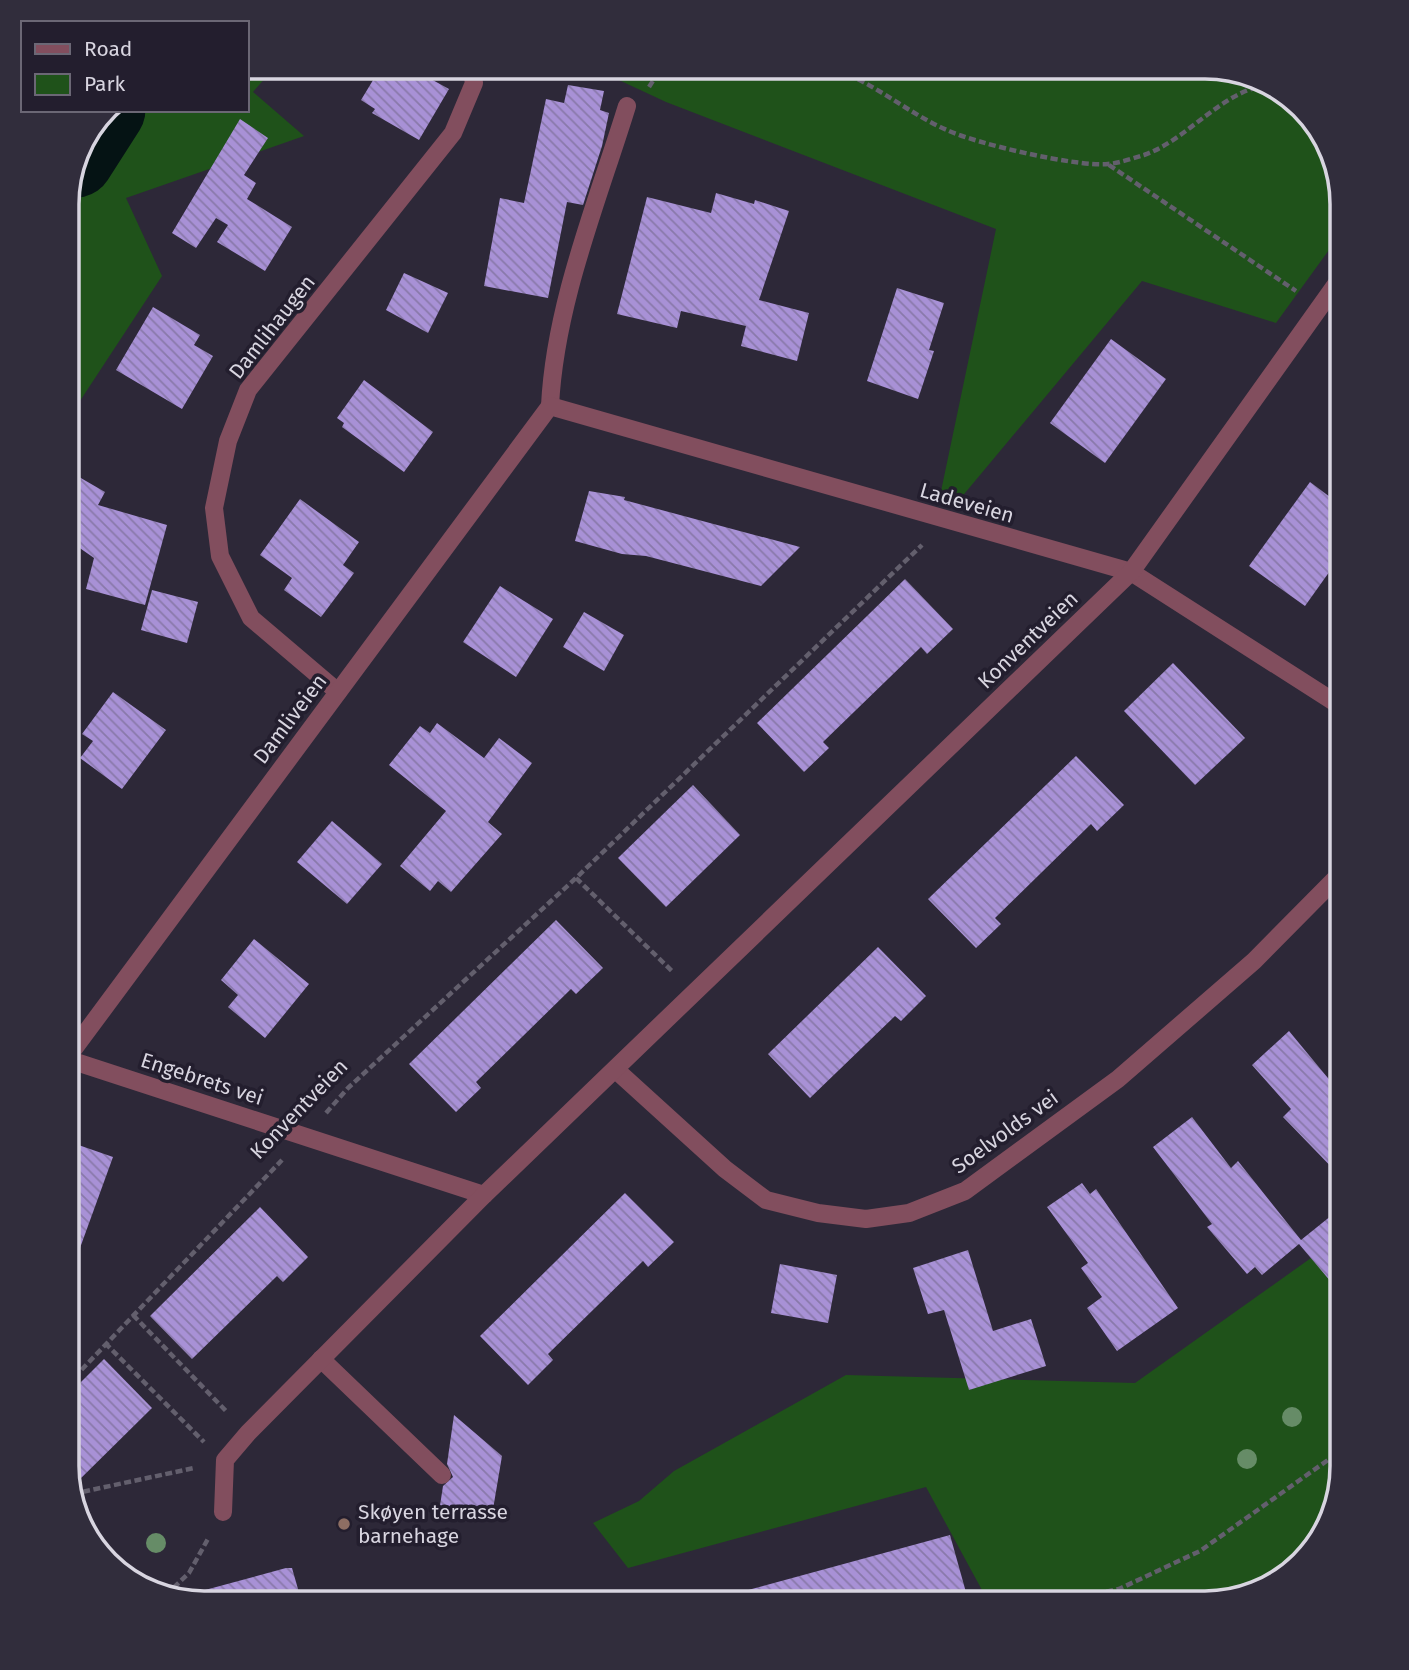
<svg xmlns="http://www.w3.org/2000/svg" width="1409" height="1670" viewBox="0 0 1409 1670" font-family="'Fira Sans',sans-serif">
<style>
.green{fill:#1f521a}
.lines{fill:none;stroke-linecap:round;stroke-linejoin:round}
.river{stroke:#051314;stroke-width:75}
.building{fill:url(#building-back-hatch)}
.path{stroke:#635f6d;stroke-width:4.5;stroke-dasharray:7 3.5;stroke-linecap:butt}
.service{stroke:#824e5e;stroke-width:18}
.minor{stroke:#824e5e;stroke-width:18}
.tree{fill:#668c67}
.education-dot{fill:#8d6e63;stroke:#231e2e;stroke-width:2.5}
.labels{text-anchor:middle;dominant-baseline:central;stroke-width:7;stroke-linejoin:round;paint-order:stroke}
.street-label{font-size:21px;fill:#d8d5e0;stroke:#231e2e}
.poi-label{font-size:21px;fill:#d8d5e0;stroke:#231e2e;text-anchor:start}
.rim{fill:none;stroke:#d8d5e0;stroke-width:3.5}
</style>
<defs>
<pattern id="building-back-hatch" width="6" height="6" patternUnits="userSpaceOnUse" patternTransform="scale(1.75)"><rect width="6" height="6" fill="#a891d6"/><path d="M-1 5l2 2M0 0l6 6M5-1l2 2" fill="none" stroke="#8979aa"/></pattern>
</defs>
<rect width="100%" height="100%" fill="#2d2838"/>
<g class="green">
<path d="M 247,67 L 275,67 L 253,92 L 304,136 L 126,198 L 162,276 L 76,407 L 67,404 L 67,195 L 80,143 L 106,110 L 247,110 Z"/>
<path d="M 591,67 L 1214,67 L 1273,85 L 1319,127 L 1342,203 L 1342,232 L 1276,323 L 1142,281 L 955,505 L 940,496 L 996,229 L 666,102 Z"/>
<path d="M 1342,1236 L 1342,1467 L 1328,1527 L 1282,1580 L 1206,1603 L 989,1603 L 926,1487 L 628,1568 L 593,1523 L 639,1501 L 674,1471 L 846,1375 L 1135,1383 Z"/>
</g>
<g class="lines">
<path class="river" d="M 76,160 L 108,110"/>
</g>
<g class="building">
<path d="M 381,67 L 409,67 L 449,89 L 419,140 L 372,113 L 375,109 L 361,100 Z"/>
<path d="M 568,85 L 604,91 L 600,110 L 609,113 L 602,146 L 583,205 L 567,202 L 548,298 L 484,286 L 500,198 L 524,203 L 546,99 L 564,103 Z"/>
<path d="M 240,119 L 268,138 L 244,175 L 256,183 L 247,199 L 292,227 L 265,271 L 217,242 L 228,225 L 216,218 L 196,248 L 172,233 Z"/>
<path d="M 716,193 L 754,204 L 755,200 L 789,211 L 759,300 L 809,313 L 797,361 L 741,346 L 746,326 L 681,311 L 677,328 L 617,314 L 647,197 L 711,213 Z"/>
<path d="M 404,273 L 448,293 L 428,333 L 386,310 Z"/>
<path d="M 897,288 L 944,303 L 929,350 L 934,351 L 918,399 L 867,381 Z"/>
<path d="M 153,307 L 200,335 L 194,345 L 213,356 L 182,409 L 116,370 Z"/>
<path d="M 1111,339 L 1166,379 L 1105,463 L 1050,423 Z"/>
<path d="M 364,380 L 433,432 L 404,472 L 342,427 L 344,423 L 337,418 Z"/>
<path d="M 67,470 L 105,492 L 98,505 L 167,525 L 145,605 L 86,589 L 94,558 L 74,544 L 67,556 Z"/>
<path d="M 1310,482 L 1342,506 L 1342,554 L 1305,606 L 1249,566 Z"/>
<path d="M 589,491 L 625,497 L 624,500 L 800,547 L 761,586 L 646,556 L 622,554 L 575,541 Z"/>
<path d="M 300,499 L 359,542 L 343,565 L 354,573 L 321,617 L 284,590 L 292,578 L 260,555 Z"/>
<path d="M 905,579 L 953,629 L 927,654 L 921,647 L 823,742 L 829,748 L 804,772 L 757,723 Z"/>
<path d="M 500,586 L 553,619 L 516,677 L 463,642 Z"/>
<path d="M 152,590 L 198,602 L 187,643 L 141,630 Z"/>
<path d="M 584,612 L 624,635 L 604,671 L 563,647 Z"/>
<path d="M 1173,663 L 1245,738 L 1195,785 L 1124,711 Z"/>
<path d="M 113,692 L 166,730 L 122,789 L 80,758 L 93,741 L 82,734 Z"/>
<path d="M 437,723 L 484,758 L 499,738 L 532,763 L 488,822 L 502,834 L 451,892 L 438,881 L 430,891 L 400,866 L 446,811 L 389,765 L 420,726 L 430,733 Z"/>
<path d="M 1076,756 L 1124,805 L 1097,831 L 1091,824 L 995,918 L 1001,924 L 976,948 L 928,899 Z"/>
<path d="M 693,785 L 740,835 L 666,907 L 618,858 Z"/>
<path d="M 332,821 L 382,864 L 347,904 L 297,862 Z"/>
<path d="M 556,920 L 603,968 L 576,994 L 571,989 L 476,1082 L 481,1088 L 456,1112 L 409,1064 Z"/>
<path d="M 254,939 L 309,984 L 265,1038 L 228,1007 L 238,995 L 221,980 Z"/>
<path d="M 878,947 L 926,996 L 901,1021 L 895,1016 L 810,1098 L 768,1054 Z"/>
<path d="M 1289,1031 L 1342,1095 L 1342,1178 L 1283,1117 L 1291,1109 L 1252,1065 Z"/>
<path d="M 1192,1117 L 1231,1168 L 1238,1161 L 1301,1240 L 1342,1207 L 1342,1295 L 1299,1244 L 1262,1275 L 1255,1267 L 1247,1274 L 1207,1227 L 1212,1224 L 1153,1147 Z"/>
<path d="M 67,1141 L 113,1157 L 72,1270 L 67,1269 Z"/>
<path d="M 1082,1183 L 1090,1194 L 1096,1189 L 1178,1308 L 1117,1351 L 1087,1308 L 1102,1297 L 1081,1268 L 1088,1263 L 1047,1207 Z"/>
<path d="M 625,1193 L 674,1242 L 648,1267 L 643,1261 L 548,1354 L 553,1360 L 528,1385 L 480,1336 Z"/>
<path d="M 260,1207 L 308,1257 L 283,1282 L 277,1276 L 192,1359 L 150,1316 Z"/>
<path d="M 968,1250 L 993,1331 L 1031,1319 L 1046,1366 L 969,1390 L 944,1310 L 928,1314 L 913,1268 Z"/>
<path d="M 780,1264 L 837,1275 L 828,1323 L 771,1313 Z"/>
<path d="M 104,1359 L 152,1408 L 73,1486 L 66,1466 L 67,1396 Z"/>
<path d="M 454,1415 L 502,1456 L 491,1521 L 439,1512 L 443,1486 L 453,1477 L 447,1464 Z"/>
<path d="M 950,1535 L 969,1603 L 738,1603 L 737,1593 Z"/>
<path d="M 286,1568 L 292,1568 L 302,1603 L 195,1602 L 194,1593 Z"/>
</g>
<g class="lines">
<g class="path">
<path d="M 829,67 C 871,80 907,113 947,130 C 977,144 1076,167 1108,164 C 1120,163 1133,158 1144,155 C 1190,139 1226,85 1274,85"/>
<path d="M 649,87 L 662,67"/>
<path d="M 1109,165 L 1296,291"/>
<path d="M 576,878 L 674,973"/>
<path d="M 326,1113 L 348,1088 L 576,878 L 922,545"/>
<path d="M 133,1315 L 227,1412"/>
<path d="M 105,1343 L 204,1442"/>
<path d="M 67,1385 L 282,1160"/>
<path d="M 74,1490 L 77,1493 L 194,1468"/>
<path d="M 166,1595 L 189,1573 L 209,1537"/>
<path d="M 1055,1603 L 1119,1589 L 1200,1551 L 1342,1450"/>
</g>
<g class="service">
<path d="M 550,406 C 555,304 597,203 627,106"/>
<path d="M 321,1359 L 442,1475"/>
</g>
<g class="minor">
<path d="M 338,692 L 251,618 L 220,556 L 214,508 L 228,441 L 248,390 L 453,133 L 474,83 L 471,67"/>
<path d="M 67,1058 L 550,406 L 1131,572 L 1342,707"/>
<path d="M 67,1059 L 484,1195"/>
<path d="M 616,1070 L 725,1169 L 766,1200 L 818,1213 L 866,1219 L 909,1213 L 965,1191 L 1118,1079 L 1254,961 L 1342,872"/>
<path d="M 223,1512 L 225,1460 L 248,1433 L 484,1195 L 1131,572 L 1342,276"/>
</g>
</g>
<g class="tree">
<circle cx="1292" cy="1417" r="10"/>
<circle cx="1247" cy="1459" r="10"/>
<circle cx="156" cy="1543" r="10"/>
</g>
<circle class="education-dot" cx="344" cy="1524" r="7"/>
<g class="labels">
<g class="street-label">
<text transform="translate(272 327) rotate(-52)">Damlihaugen</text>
<text transform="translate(967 503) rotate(16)">Ladeveien</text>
<text transform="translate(1028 640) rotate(-44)">Konventveien</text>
<text transform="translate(290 719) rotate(-53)">Damliveien</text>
<text transform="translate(202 1079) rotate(18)">Engebrets vei</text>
<text transform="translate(299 1109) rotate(-46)">Konventveien</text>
<text transform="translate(1005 1132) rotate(-36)">Soelvolds vei</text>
</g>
<g class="poi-label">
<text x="358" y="1512">Skøyen terrasse<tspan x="358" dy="24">barnehage</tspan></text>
</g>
</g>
<path d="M0 0H1409V1670H0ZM204 79H1205A125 125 0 0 1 1330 204V1466A125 125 0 0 1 1205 1591H204A125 125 0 0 1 79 1466V204A125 125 0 0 1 204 79Z" fill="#312d3c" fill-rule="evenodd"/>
<path class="rim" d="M204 79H1205A125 125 0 0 1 1330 204V1466A125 125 0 0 1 1205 1591H204A125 125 0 0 1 79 1466V204A125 125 0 0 1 204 79Z"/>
<rect x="21" y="21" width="228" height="91" fill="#231e2e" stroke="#6b6775" stroke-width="2"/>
<rect x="35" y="44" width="35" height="10" fill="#824e5e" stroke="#6b6775" stroke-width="2"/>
<text x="84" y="56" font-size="21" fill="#d8d5e0">Road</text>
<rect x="35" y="74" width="35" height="21" fill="#1f521a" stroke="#6b6775" stroke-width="2"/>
<text x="84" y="91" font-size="21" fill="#d8d5e0">Park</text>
</svg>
